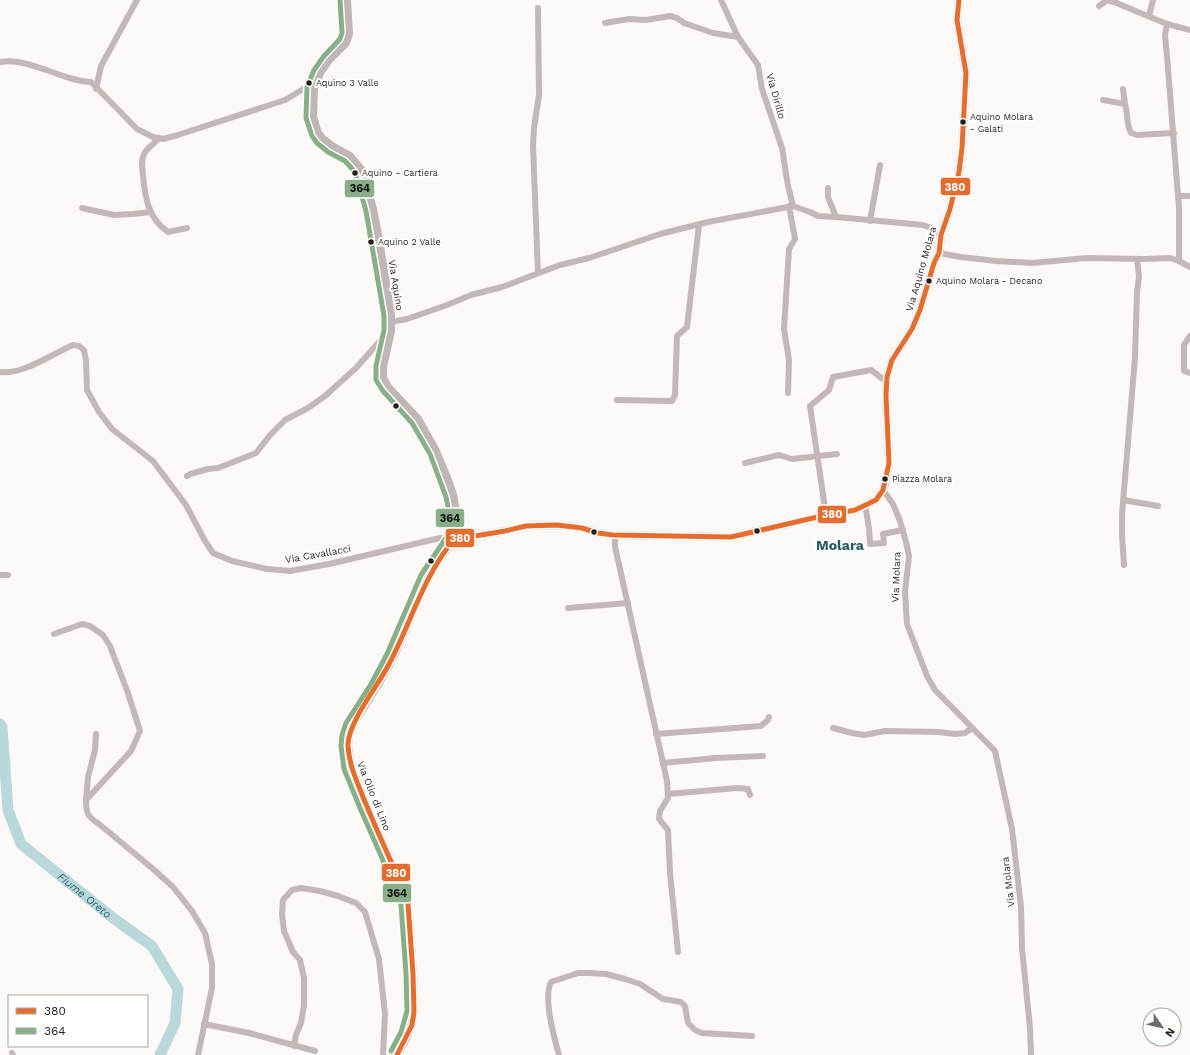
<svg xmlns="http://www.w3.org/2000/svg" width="1190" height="1055" viewBox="0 0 1190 1055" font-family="'Work Sans',sans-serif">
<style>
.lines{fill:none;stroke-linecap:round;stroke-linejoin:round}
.river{stroke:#b8d8db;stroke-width:11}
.street{stroke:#c3b8b7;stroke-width:6}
.secondary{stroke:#c1b6b6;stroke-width:8}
.bus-1-casing{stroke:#fff;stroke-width:8}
.bus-2-casing{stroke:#fff;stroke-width:8}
.bus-1{stroke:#e56d2e;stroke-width:5}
.bus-2{stroke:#88af87;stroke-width:5}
.bus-dot{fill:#261f19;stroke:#fff;stroke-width:1.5}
.labels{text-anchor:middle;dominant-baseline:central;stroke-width:4;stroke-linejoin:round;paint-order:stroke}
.bus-label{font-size:9px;fill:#261f19;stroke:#fff;text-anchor:start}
.street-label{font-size:10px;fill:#261f19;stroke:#fff}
.water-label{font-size:11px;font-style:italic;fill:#236269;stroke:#fff}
.district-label{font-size:14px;font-weight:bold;fill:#255e66;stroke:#fff}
.line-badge{stroke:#fff;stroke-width:1.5}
.badge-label{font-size:11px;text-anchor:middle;font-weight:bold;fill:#fff}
.pale-badge-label{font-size:11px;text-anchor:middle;font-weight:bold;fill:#111}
</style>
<rect width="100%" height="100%" fill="#fcf9f7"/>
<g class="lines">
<path class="river" id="s1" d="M 0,724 L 2,727 L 8,810 L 21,844 L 113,918 L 152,946 L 178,989 L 175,1023 L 160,1055"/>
<g class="street">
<path d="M 721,0 L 738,37 L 758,65 L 762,89 L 782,148 L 788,186 L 793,206"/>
<path d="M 1099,6 L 1107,0 L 1114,2 L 1167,24 L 1190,30"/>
<path d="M 1149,16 L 1153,0"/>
<path d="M 605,23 L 629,19 L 646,20 L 670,16 L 677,18 L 684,23 L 713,33 L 738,37"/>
<path d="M 1167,24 L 1165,35 L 1167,56 L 1179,208 L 1179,261"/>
<path d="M 0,62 C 29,57 62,81 91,82 L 137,129 L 153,137 L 163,139 L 178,135 L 285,100 L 305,88 L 314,88"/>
<path d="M 96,89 L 101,66 L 137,0"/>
<path d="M 1123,89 L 1125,104"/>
<path d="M 1103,100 L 1125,104 C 1128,114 1126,124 1131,133 L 1137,135 L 1174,133"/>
<path d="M 159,138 C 155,143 147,148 144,154 C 141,161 142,167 143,175 C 145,198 148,218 168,232 L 187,228"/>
<path d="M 828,188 L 828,197 L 836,217 L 923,225 L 931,228 L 941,235"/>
<path d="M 1178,196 L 1190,196"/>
<path d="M 82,208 L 114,215 L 133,214 L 151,212"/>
<path d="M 870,221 L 880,165"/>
<path d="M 939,253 L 961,257 L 996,261 L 1032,263 L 1087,258 L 1145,259 L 1170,258 L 1179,261 L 1190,267"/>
<path d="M 538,273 L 533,146 L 534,128 L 539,95 L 538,8"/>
<path d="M 391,322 L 407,319 L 447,305 L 471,295 L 502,287 L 560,265 L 589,258 L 660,234 L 708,222 L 793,206 L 810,212 L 818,216 L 836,217"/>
<path d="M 1190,336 L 1184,345 L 1184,371 L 1190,373"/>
<path d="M 0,372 C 23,375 52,354 73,345 L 79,346 L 84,350 L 86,360 L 87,390 L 99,412 L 112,429 L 153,461 L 186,505 L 205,541 L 213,553 L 232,561 L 267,569 L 290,571 L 329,564 L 440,538 L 455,538"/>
<path d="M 788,393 L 789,360 L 784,329 L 789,249 L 795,239 L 789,206"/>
<path d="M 617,400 L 672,401 L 675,395 L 677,336 L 687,327 L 699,225"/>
<path d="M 745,463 L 779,455 L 792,459 L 837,454"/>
<path d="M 187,476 L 190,474 L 208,469 L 218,468 L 256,453 L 271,434 L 285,420 L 308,408 L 325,396 L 356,368 L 379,342 L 389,339"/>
<path d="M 883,490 L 893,504 L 900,521 L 906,542 L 909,556 L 905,592 L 907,624 L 927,676 L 935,690 L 995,751 L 1012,829 L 1021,907 L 1022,948 L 1030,1028 L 1031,1055"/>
<path d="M 1123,500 L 1158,506"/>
<path d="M 865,505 L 869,528 L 870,544 L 884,543 L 883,534 L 903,530"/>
<path d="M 826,515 L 810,406 L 829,390 L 833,377 L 871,370 L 887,382"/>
<path d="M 615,535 L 615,547 L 620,569 L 667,781 L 668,798 L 660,811 L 659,819 L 668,830 L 670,873 L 678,952"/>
<path d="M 1124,565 L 1122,535 L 1122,515 L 1135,357 L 1137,292 L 1139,277 L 1137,259"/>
<path d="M 0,575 L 8,575"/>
<path d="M 568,608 L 628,603"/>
<path d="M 54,634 L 82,624 L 90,626 L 103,635 L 110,646 L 128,693 L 140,731 L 131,751 L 86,800 C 86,814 88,817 99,824 L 152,868 L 173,887 L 192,911 L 205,933 L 212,964 L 212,988 L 198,1055"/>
<path d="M 833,728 L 852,733 L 864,735 L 885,731 L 939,732 L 955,734 L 965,733 L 972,728"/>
<path d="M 656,734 L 761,726 L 768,720 L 769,717"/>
<path d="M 663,763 L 716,758 L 763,756"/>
<path d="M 668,794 L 737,788 L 748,789 L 750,795"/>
<path d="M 86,800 L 88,777 L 95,750 L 96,734"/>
<path d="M 204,1024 L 249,1033 L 315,1051"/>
<path d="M 294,1046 L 296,1035 L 301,1023 L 304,1005 L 304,978 L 300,960 L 293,952 L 284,931 L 282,914 L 283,900 L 292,890 L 301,888 L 320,891 L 338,896 L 356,903 L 365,912 L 379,959 L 385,1014 L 383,1055"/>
<path d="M 12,1053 L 13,1055"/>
<path d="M 559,1055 C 554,1037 543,998 551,982 L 578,973 L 589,973 L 606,974 L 625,979 L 640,984 L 663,999 L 681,1002 L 685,1006 L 688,1023 L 695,1030 L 702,1033 L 752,1036"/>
</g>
<g class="secondary">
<path d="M 347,0 L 349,34 L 346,43 L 329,60 L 320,73 L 314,88 L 313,117 L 318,133 L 322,138 L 332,146 L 350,156 L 361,169 L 373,209 L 378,234 L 391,315 L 391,331 L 383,367 L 383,378 L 388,387 L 418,419 L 436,451 L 448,480 L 453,495 L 459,527 C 458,538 434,565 427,578 C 415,600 409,624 398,647 C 386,675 368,700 352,726 L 349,736 L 348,746 L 351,766 L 366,805 L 406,895 L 408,904 L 413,974 L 414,1012 C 411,1030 406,1040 397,1055"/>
<path d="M 455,538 L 463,538 L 505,531 L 526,526 L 557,525 L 582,528 L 598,533 L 613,535 L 731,537 L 813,518 L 855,510 L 876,500 L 883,490 L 885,484 L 889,463 L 886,395 L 887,377 L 892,360 L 912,329 L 920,310 L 934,263 L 939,253 L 941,235 L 950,209 L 959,172 L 962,148 L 966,73 L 957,20 L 959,0"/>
</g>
<g class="bus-1-casing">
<path id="bus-1" d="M 397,1055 L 412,1025 L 414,1012 L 413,974 L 408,904 L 406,895 C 391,861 375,827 361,792 C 355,777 349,763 348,746 C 347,724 377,687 388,666 C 412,621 422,578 455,538 L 463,538 L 505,531 L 526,526 L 557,525 L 582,528 L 598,533 L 613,535 L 731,537 L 813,518 L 855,510 L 876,500 L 883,490 L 889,463 L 886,395 L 887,377 L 892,360 L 912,329 L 920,310 L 934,263 L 939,253 L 941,235 L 950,209 L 959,172 L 962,148 L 966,73 L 957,20 L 959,0"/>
</g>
<g class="bus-2-casing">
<path id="bus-2" d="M 340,0 L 342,33 L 340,39 L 324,56 L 314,70 L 307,87 L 306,118 L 312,136 L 317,143 L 328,152 L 345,161 L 355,172 L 366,211 L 384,316 L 384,330 L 376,366 L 376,380 L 383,391 L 412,423 L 430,454 L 446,497 L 452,527 L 444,541 L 421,575 L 387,654 L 371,684 L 346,723 L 342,735 L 341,746 L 344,769 L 360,808 L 399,897 L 401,905 L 406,974 L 407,1011 L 401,1032 L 391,1051"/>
</g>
<use href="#bus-1" class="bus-1"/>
<use href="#bus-2" class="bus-2"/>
</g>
<g class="bus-dot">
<circle cx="309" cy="83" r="3.5"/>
<circle cx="963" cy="122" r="3.5"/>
<circle cx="355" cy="173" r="3.5"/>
<circle cx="371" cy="242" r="3.5"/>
<circle cx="929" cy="281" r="3.5"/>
<circle cx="396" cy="406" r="3.5"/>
<circle cx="885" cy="479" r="3.5"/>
<circle cx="757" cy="531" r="3.5"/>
<circle cx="594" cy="532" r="3.5"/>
<circle cx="431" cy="561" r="3.5"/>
</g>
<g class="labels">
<g class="bus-label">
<text x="316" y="83">Aquino 3 Valle</text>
<text x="970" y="117">Aquino Molara<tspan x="970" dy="12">- Galati</tspan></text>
<text x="362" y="173">Aquino - Cartiera</text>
<text x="378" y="242">Aquino 2 Valle</text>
<text x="936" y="281">Aquino Molara - Decano</text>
<text x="892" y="479">Piazza Molara</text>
</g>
<g class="street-label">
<text transform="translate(776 96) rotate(74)">Via Dirillo</text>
<text transform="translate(921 269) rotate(-74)">Via Aquino Molara</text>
<text transform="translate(396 285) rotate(81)">Via Aquino</text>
<text transform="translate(318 554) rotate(-10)">Via Cavallacci</text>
<text transform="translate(896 577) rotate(-88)">Via Molara</text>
<text transform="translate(374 796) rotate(68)">Via Olio di Lino</text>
<text transform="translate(1008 882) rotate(-97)">Via Molara</text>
</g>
<g class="water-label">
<text stroke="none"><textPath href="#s1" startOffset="205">Fiume Oreto</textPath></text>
</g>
<g class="district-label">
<text x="840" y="545">Molara</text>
</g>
</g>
<g class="line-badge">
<rect x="940" y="177" width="31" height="19" rx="4" fill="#e56d2e"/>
<rect x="344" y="179" width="31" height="19" rx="4" fill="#88af87"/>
<rect x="817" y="505" width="30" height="19" rx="4" fill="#e56d2e"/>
<rect x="435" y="508" width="30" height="20" rx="4" fill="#88af87"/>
<rect x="445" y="528" width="30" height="20" rx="4" fill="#e56d2e"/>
<rect x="381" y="863" width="30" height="19" rx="4" fill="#e56d2e"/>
<rect x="382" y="883" width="30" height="20" rx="4" fill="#88af87"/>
</g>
<g class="badge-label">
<text x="955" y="191">380</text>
<text x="832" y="518">380</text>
<text x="460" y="542">380</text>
<text x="396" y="877">380</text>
</g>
<g class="pale-badge-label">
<text x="360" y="192">364</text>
<text x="450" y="522">364</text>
<text x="397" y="897">364</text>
</g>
<rect x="8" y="995" width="140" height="52" fill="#ffffff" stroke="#a8a5a3"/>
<rect x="16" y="1008" width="20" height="6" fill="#e56d2e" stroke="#a8a5a3"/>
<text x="44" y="1015" font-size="12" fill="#261f19">380</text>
<rect x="16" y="1028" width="20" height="6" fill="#88af87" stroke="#a8a5a3"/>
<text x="44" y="1035" font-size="12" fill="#261f19">364</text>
<g transform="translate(1162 1027) rotate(124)"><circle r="19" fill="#ffffff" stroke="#a8a5a3"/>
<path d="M0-3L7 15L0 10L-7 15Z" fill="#716b67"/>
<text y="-6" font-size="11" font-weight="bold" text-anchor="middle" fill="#261f19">N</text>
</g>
</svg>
